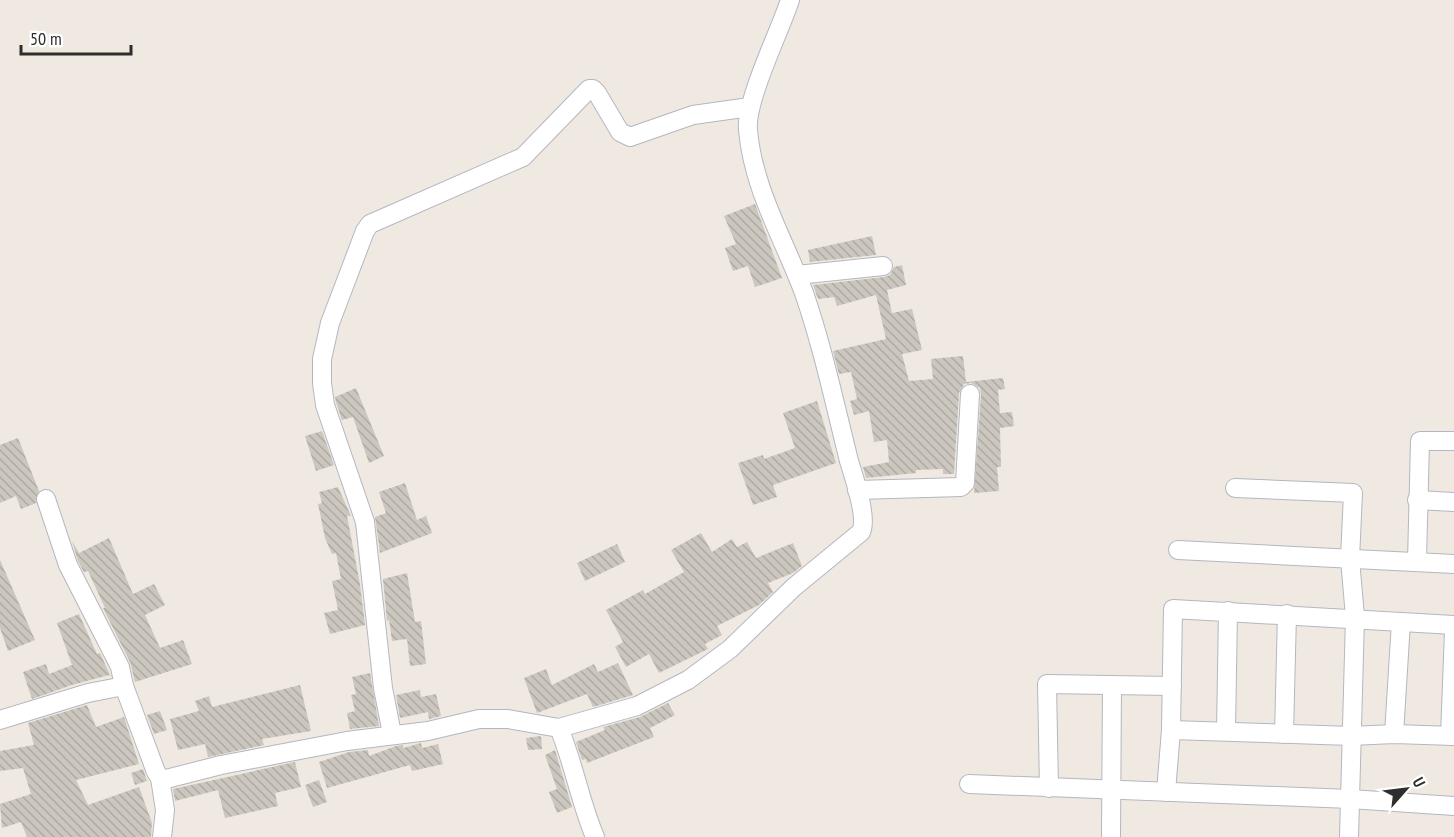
<svg xmlns="http://www.w3.org/2000/svg" width="1454" height="837" viewBox="0 0 1454 837" font-family="'PT Sans Narrow',sans-serif">
<style>
.building{fill:url(#building-back-hatch)}
.lines{fill:none;stroke-linecap:round;stroke-linejoin:round}
.street-casing{stroke:#b4b7c1;stroke-width:20}
.street{stroke:#fff;stroke-width:18}
</style>
<defs>
<pattern id="building-back-hatch" width="6" height="6" patternUnits="userSpaceOnUse" patternTransform="scale(1.5)"><rect width="6" height="6" fill="#cbc7bf"/><path d="M-1 5l2 2M0 0l6 6M5-1l2 2" fill="none" stroke="#afaba4"/></pattern>
</defs>
<rect width="100%" height="100%" fill="#efe9e1"/>
<g class="building">
<path d="M 755,204 L 782,278 L 755,287 L 748,266 L 733,271 L 725,248 L 736,244 L 724,216 Z"/>
<path d="M 872,236 L 876,255 L 810,262 L 808,250 Z"/>
<path d="M 902,265 L 906,285 L 887,290 L 892,313 L 912,309 L 922,350 L 902,354 L 909,381 L 933,379 L 931,359 L 963,356 L 966,382 L 1003,378 L 1005,389 L 998,390 L 1000,413 L 1012,412 L 1014,426 L 1000,428 L 1001,467 L 997,467 L 999,491 L 974,493 L 981,395 L 980,388 L 971,383 L 964,384 L 959,393 L 954,474 L 943,474 L 943,469 L 916,470 L 916,473 L 866,478 L 863,467 L 889,462 L 887,440 L 874,442 L 869,411 L 854,415 L 850,401 L 857,399 L 851,372 L 839,374 L 833,351 L 886,339 L 876,295 L 837,306 L 834,297 L 818,299 L 813,285 L 884,277 L 890,275 L 894,267 Z"/>
<path d="M 356,388 L 384,456 L 369,463 L 353,417 L 342,420 L 336,402 L 335,397 Z"/>
<path d="M 817,401 L 836,463 L 773,485 L 777,497 L 753,505 L 738,463 L 763,455 L 764,459 L 795,448 L 783,413 Z"/>
<path d="M 322,431 L 334,465 L 316,471 L 305,436 Z"/>
<path d="M 18,438 L 39,491 L 36,503 L 21,509 L 16,496 L 0,503 L 0,445 Z"/>
<path d="M 405,483 L 417,520 L 426,516 L 432,533 L 380,553 L 375,517 L 386,513 L 379,492 Z"/>
<path d="M 338,487 L 351,516 L 347,516 L 360,584 L 365,625 L 330,634 L 324,613 L 338,610 L 332,581 L 341,579 L 336,553 L 332,554 L 325,538 L 318,504 L 322,503 L 319,492 Z"/>
<path d="M 701,533 L 712,552 L 732,539 L 737,547 L 747,542 L 756,558 L 793,543 L 802,566 L 793,573 L 768,583 L 773,592 L 759,605 L 717,626 L 722,635 L 705,644 L 708,649 L 659,673 L 649,654 L 626,667 L 615,647 L 623,642 L 606,610 L 643,590 L 645,594 L 684,572 L 671,550 Z"/>
<path d="M 109,538 L 133,594 L 154,584 L 165,605 L 145,615 L 160,648 L 183,640 L 192,664 L 135,682 L 130,662 L 103,608 L 105,608 L 88,571 L 84,572 L 78,561 L 72,541 L 79,553 Z"/>
<path d="M 617,544 L 625,562 L 585,581 L 577,563 Z"/>
<path d="M 0,560 L 35,640 L 8,651 L 0,628 Z"/>
<path d="M 407,573 L 415,622 L 421,621 L 426,664 L 410,666 L 407,639 L 392,641 L 389,620 L 387,621 L 383,579 Z"/>
<path d="M 79,614 L 97,654 L 100,653 L 111,677 L 109,675 L 72,685 L 32,699 L 23,672 L 46,664 L 49,674 L 72,665 L 57,623 Z"/>
<path d="M 618,663 L 633,695 L 593,707 L 587,694 L 537,713 L 524,678 L 546,669 L 552,685 L 594,664 L 598,672 Z"/>
<path d="M 370,673 L 379,726 L 350,729 L 347,713 L 355,711 L 351,695 L 356,694 L 352,677 Z"/>
<path d="M 300,685 L 311,731 L 262,739 L 264,745 L 208,757 L 205,744 L 178,750 L 170,719 L 199,711 L 195,701 L 209,696 L 212,707 Z"/>
<path d="M 420,690 L 421,697 L 436,694 L 441,716 L 429,719 L 428,712 L 400,718 L 396,695 Z"/>
<path d="M 668,703 L 675,715 L 650,728 L 654,737 L 587,763 L 586,759 L 582,760 L 576,742 L 605,730 L 603,727 L 640,717 Z"/>
<path d="M 87,705 L 96,727 L 124,717 L 139,764 L 76,780 L 88,805 L 139,787 L 152,823 L 151,837 L 27,837 L 21,822 L 2,828 L 0,804 L 31,794 L 23,768 L 0,771 L 0,751 L 34,745 L 28,723 Z"/>
<path d="M 160,711 L 167,730 L 154,734 L 147,715 Z"/>
<path d="M 541,736 L 542,749 L 528,750 L 526,738 Z"/>
<path d="M 421,743 L 422,748 L 438,744 L 443,764 L 412,771 L 410,765 L 327,788 L 319,762 L 349,752 L 368,750 L 369,756 L 396,746 L 403,745 L 403,748 Z"/>
<path d="M 555,750 L 572,807 L 557,813 L 549,792 L 557,789 L 545,755 Z"/>
<path d="M 295,762 L 301,787 L 275,793 L 278,806 L 225,818 L 218,790 L 175,801 L 173,789 Z"/>
<path d="M 143,769 L 147,781 L 135,785 L 131,773 Z"/>
<path d="M 319,780 L 327,802 L 313,807 L 305,785 Z"/>
</g>
<g class="lines">
<g class="street-casing">
<g id="street">
<path d="M 797,275 L 883,266"/>
<path d="M 1235,488 L 1353,493 L 1350,559 L 1355,617 L 1349,837"/>
<path d="M 857,490 L 961,487 L 965,483 L 970,394"/>
<path d="M 46,499 L 68,565 L 120,667 L 124,686"/>
<path d="M 1417,500 L 1454,502"/>
<path d="M 1178,550 L 1454,564"/>
<path d="M 1417,562 L 1420,441 L 1454,441"/>
<path d="M 0,720 L 88,693 L 124,686 L 156,772 L 160,778 L 166,779 L 221,765 L 347,741 L 428,731 L 479,719 L 508,719 L 559,728 L 637,706 L 688,680 L 730,649 L 794,587 L 861,532 C 868,518 854,477 849,461 C 835,405 823,348 804,293 C 784,239 753,189 748,130 C 745,101 780,31 790,0"/>
<path d="M 559,728 C 574,764 580,802 595,837"/>
<path d="M 1171,730 L 1351,736 L 1394,734 L 1454,736"/>
<path d="M 1226,731 L 1228,611"/>
<path d="M 392,734 L 383,688 L 365,522 L 325,405 L 322,383 L 322,359 L 330,323 L 365,231 L 370,224 L 523,157 L 589,89 L 593,89 L 597,93 L 620,132 L 630,137 L 693,115 L 750,107"/>
<path d="M 1284,734 L 1287,614"/>
<path d="M 1394,734 L 1401,622"/>
<path d="M 1450,736 L 1454,631"/>
<path d="M 160,778 L 165,810 L 162,837"/>
<path d="M 969,784 L 1350,799 L 1454,806"/>
<path d="M 1049,788 L 1047,684 L 1172,686"/>
<path d="M 1166,792 L 1171,730 L 1173,609 L 1454,625"/>
<path d="M 1111,837 L 1112,685"/>
</g>
</g>
<use href="#street" class="street"/>
</g>
<g transform="translate(1406 789) rotate(62)" stroke="#ffffff" stroke-width="4.5" paint-order="stroke">
<path d="M0-4.5L10 22L0 15L-10 22Z" fill="#2e2e2e"/>
<text y="-9" font-size="16" font-weight="bold" text-anchor="middle" fill="#2e2e2e">U</text>
</g>
<path d="M21 45v9h110v-9" fill="none" stroke="#2e2e2e" stroke-width="3"/>
<text x="30" y="45" font-size="18" fill="#2e2e2e" stroke="#ffffff" stroke-width="4.5" paint-order="stroke">50 m</text>
</svg>
